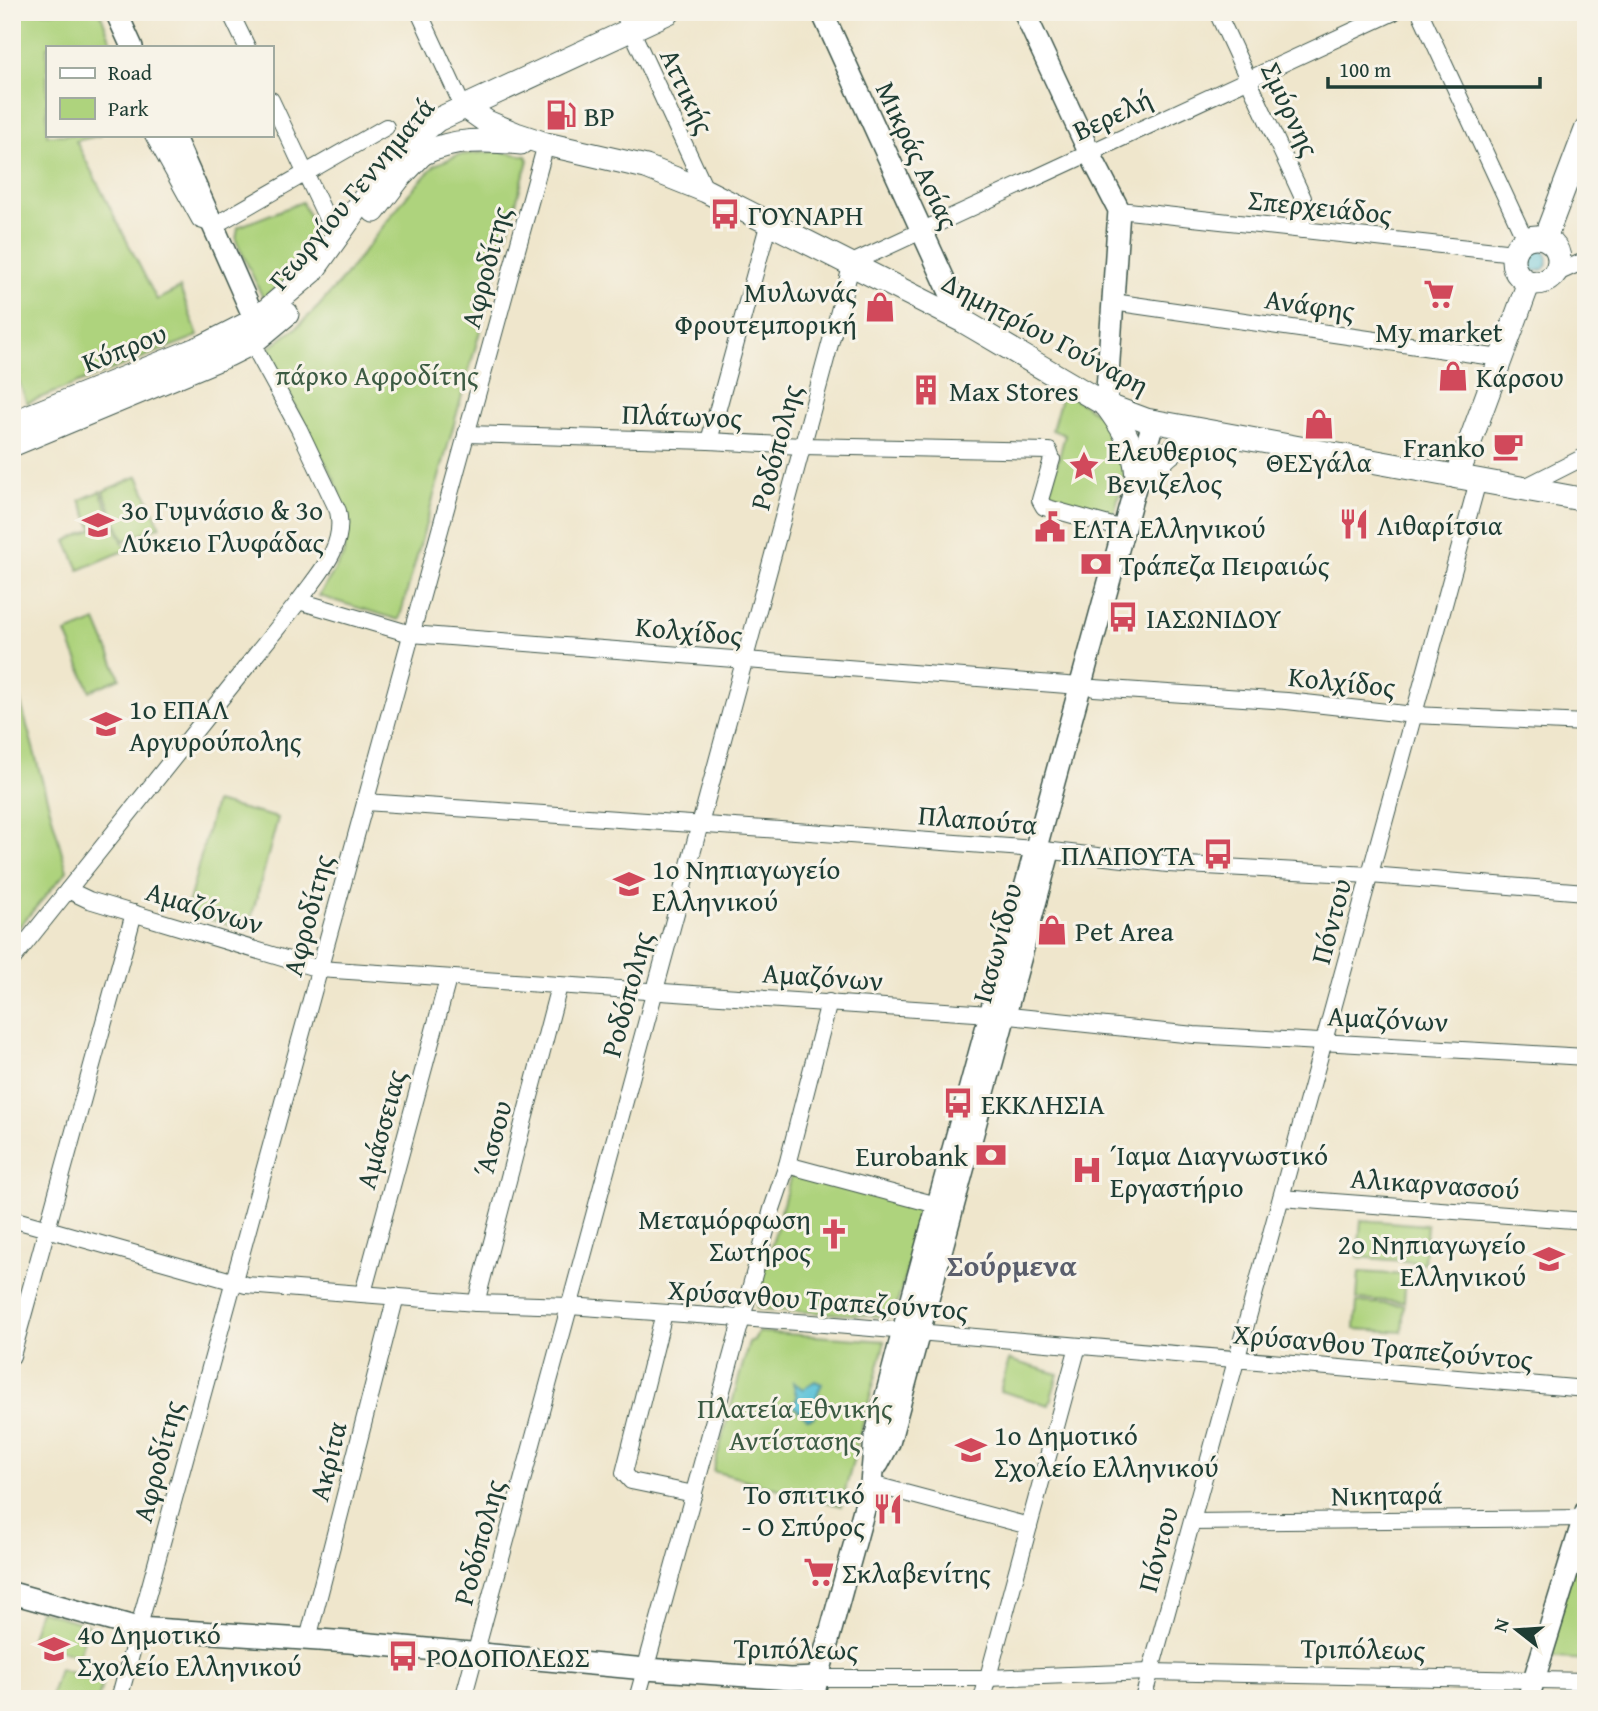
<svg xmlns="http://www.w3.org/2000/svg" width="1598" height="1711" viewBox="0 0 1598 1711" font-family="'Gentium Book Plus',serif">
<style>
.green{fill:#aed37d;stroke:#668858;stroke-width:2}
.water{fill:#5bc2d8;stroke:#3d8086;stroke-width:2}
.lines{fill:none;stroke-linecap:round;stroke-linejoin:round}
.minor-casing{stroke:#3e564b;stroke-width:18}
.tertiary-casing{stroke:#3e564b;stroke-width:24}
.secondary-casing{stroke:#3e564b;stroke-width:25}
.minor{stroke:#fff;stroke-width:16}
.tertiary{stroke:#fff;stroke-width:21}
.secondary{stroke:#fff;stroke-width:23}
.labels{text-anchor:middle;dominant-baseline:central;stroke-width:6;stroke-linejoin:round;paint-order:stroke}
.street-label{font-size:28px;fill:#1f3d34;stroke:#f7f3e8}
.poi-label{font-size:28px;fill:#1f3d34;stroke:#f7f3e8;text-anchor:start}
.park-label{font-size:28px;fill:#3c5b43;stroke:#f7f3e8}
.neighbourhood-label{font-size:30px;font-weight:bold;fill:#5a5e6c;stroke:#f7f3e8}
</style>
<rect width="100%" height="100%" fill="#f7f3e8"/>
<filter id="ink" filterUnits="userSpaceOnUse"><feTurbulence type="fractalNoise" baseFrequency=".0143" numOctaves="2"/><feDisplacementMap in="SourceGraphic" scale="14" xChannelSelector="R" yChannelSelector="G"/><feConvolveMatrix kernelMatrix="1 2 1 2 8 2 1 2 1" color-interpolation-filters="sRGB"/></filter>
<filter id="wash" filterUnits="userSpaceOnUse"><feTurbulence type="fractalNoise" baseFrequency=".00686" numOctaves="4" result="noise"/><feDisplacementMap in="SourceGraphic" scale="28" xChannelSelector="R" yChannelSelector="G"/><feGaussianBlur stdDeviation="1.57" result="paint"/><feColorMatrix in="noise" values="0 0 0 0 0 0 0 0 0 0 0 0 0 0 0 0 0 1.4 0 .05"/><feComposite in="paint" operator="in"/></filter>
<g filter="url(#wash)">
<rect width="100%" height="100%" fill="#efe6cc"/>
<g class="green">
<path d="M 12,12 L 100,12 L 113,47 L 47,47 L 47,135 L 102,135 L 76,141 L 157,300 L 180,288 L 198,336 L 27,403 L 12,364 Z"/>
<path d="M 498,151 L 526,156 L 528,160 L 399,620 L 319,596 L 343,556 L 348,529 L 343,505 L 334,479 L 265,351 L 296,328 L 319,306 L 344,277 L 405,198 L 435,165 L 458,155 Z"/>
<path d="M 302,202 L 321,241 L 297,272 L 263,298 L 236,240 L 238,227 Z"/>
<path d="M 1063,391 L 1104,418 L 1123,449 L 1124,475 L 1114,515 L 1048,497 L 1065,435 L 1052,430 Z"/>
<path d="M 138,476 L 160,526 L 124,541 L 103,491 Z"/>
<path d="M 100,491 L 126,550 L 79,570 L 66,541 L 93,529 L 80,500 Z"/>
<path d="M 96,621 L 120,678 L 90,691 L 66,633 Z"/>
<path d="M 12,671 L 67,871 L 12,935 Z"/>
<path d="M 215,802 L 278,818 L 248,930 L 186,913 Z"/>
<path d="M 792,1171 L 926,1207 L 893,1317 L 757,1309 L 756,1303 Z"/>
<path d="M 1361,1220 L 1427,1225 L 1424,1263 L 1358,1257 Z"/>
<path d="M 1359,1272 L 1406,1275 L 1404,1302 L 1357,1299 Z"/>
<path d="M 1357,1302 L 1404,1305 L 1402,1332 L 1355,1329 Z"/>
<path d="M 758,1332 L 885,1341 L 841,1506 L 713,1471 L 749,1342 L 754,1340 Z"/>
<path d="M 1009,1360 L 1058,1374 L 1049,1405 L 1000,1391 Z"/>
<path d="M 1574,1564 L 1586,1611 L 1586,1660 L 1544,1657 Z"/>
<path d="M 39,1610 L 88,1625 L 79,1656 L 30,1641 Z"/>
<path d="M 59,1669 L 103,1682 L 98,1699 L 50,1699 Z"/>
</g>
<g class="water">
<circle cx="1537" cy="260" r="11"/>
<path d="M 815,1381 L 822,1384 C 813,1400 818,1403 814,1417 L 808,1419 L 791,1404 L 797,1399 L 793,1382 L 803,1389 Z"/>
</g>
</g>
<g filter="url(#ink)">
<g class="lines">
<g class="minor-casing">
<g id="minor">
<path d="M 230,12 L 247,47"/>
<path d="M 419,12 L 463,107"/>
<path d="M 623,12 L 706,191"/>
<path d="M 1217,12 L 1303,198 L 1302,230"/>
<path d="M 1420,12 L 1525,239"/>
<path d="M 271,100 L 337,240"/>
<path d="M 153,135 L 200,220 L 215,225 L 386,127"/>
<path d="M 1119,210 L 1514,253"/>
<path d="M 1553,275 L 1586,260"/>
<path d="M 1113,302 L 1500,358"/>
<path d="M 466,434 L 709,441 L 802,446 L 1049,451 L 1052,459 L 1040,500 L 1044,507 L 1123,529"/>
<path d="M 709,441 L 769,222"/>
<path d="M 1523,488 L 1586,456"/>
<path d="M 299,601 L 411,634 L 1080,686"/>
<path d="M 1094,688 L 1287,701 L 1414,715 L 1586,723"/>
<path d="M 365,802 L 810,832 L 1035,849 L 1168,864 L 1370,875 L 1586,892"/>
<path d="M 68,890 L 89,900 L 319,969 L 990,1014 L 1194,1035 L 1586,1057"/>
<path d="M 12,960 L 299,601 C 319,573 346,547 338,511 L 299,429 L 252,343"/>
<path d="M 787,1165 L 937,1205"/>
<path d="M 1281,1198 L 1586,1221"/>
<path d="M 12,1219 L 246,1285 L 476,1303 L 569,1306 L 812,1323 L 1586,1389"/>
<path d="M 363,1293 L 448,979"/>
<path d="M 476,1303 L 559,986"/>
<path d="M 664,1313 L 624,1473 L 631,1481 L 694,1494"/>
<path d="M 12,1356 L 134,913"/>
<path d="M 871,1484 L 1029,1526"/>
<path d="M 1192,1522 L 1584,1518"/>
<path d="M 308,1639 L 396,1296"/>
<path d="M 817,1678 L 987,1678 L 1150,1672 L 1586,1681"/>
<path d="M 119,1699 L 546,144"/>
<path d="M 463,1699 L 852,263 L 1394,12"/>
<path d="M 637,1699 L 772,1209 L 787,1165 L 829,1002"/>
<path d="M 982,1699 L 1078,1346"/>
<path d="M 1143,1699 L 1478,481"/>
</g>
</g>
<g class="tertiary-casing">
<g id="tertiary">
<path d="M 116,12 L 132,47"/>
<path d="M 822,12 L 963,321"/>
<path d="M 1024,12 L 1090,154 L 1119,210 L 1106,405"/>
<path d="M 173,135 L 255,320 L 253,336"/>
<path d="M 878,1464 L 889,1443 L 1048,856"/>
<path d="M 12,1593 L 138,1628 L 349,1642 L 646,1669 L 790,1679 L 817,1678"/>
<path d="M 812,1699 L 871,1484 L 875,1438 L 903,1331 L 1153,422"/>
<path d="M 1528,1699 L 1586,1511"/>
</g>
</g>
<g class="secondary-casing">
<g id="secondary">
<path d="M 463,107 L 470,110 L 487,122 L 516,134 L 546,144 L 646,167 L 706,191 L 963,321 L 1106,405 L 1146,420 L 1586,500"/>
<path d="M 422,154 C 454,138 487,140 521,143"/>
<path d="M 374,211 L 399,178 L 422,154"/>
<circle cx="1536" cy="260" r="23"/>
<path d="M 1545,238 L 1586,130"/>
<path d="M 1106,405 C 1124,430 1135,446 1137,477"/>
<path d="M 12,423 L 204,346 L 255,320 L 312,272 L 386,168 L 415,138 L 437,120 L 669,12"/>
<path d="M 12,445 L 228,355 L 252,343 L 287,314"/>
<path d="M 1154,468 C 1176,445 1180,443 1211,438"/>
<path d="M 1457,477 L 1529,282"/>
</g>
</g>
<use href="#minor" class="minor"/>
<use href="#tertiary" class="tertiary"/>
<use href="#secondary" class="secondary"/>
</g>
</g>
<defs>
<g id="fuel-bare" transform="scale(2.415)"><path d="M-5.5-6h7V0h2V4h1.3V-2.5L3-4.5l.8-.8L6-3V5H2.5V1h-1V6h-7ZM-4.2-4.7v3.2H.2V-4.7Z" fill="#d1495b" stroke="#f7f3e8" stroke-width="2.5" paint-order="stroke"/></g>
<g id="bus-bare" transform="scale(2.415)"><path d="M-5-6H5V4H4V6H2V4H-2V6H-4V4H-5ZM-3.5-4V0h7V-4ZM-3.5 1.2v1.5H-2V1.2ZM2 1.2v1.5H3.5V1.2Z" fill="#d1495b" stroke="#f7f3e8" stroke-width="2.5" paint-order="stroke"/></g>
<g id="supermarket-bare" transform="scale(2.415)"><path d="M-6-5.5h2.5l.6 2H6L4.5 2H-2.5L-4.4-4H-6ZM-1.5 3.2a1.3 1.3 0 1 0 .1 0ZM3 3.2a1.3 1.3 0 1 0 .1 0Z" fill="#d1495b" stroke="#f7f3e8" stroke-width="2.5" paint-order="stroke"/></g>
<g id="shop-bare" transform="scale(2.415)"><path d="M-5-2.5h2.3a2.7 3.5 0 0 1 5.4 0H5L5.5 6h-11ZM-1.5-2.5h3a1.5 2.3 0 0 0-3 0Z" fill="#d1495b" stroke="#f7f3e8" stroke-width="2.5" paint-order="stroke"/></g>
<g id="building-bare" transform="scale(2.415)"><path d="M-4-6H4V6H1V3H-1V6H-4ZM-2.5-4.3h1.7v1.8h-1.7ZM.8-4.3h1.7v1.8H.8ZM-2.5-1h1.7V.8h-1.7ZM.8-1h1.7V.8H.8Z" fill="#d1495b" stroke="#f7f3e8" stroke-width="2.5" paint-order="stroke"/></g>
<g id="cafe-bare" transform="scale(2.415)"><path d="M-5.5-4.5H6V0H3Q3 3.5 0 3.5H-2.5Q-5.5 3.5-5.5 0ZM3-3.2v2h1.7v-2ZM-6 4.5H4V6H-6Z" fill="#d1495b" stroke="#f7f3e8" stroke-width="2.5" paint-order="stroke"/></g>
<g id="sight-bare" transform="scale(2.415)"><path d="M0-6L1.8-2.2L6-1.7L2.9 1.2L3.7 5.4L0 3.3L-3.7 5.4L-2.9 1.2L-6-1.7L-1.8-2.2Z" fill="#d1495b" stroke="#f7f3e8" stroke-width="2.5" paint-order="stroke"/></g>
<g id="restaurant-bare" transform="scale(2.415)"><path d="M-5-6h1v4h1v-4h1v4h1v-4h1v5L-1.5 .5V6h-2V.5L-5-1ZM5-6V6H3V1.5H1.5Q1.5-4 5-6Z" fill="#d1495b" stroke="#f7f3e8" stroke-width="2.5" paint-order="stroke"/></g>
<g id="school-bare" transform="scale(2.415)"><path d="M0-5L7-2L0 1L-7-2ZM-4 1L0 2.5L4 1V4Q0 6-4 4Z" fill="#d1495b" stroke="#f7f3e8" stroke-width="2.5" paint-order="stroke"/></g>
<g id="civic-bare" transform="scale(2.415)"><path d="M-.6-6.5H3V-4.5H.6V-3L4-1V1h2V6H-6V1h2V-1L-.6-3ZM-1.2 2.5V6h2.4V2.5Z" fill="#d1495b" stroke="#f7f3e8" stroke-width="2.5" paint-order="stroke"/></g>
<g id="bank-bare" transform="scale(2.415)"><path d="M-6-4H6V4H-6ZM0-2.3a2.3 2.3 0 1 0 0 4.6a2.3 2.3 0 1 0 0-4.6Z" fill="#d1495b" stroke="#f7f3e8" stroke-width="2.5" paint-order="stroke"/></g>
<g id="hospital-bare" transform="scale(2.415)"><path d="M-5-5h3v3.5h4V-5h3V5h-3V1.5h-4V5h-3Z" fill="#d1495b" stroke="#f7f3e8" stroke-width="2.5" paint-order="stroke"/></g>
<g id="church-bare" transform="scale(2.415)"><path d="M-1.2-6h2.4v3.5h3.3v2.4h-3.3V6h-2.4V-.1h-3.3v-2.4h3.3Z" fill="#d1495b" stroke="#f7f3e8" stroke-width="2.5" paint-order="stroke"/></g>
</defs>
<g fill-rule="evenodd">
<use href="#fuel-bare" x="561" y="115"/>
<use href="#bus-bare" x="725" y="214"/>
<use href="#supermarket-bare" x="1439" y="294"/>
<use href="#shop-bare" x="880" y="307"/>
<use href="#shop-bare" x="1453" y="376"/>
<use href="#building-bare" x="926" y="390"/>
<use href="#shop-bare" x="1319" y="424"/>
<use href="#cafe-bare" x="1508" y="446"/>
<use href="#sight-bare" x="1084" y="466"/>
<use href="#restaurant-bare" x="1354" y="524"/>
<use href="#school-bare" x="98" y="525"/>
<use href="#civic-bare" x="1050" y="527"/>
<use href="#bank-bare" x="1096" y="564"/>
<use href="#bus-bare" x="1123" y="617"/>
<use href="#school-bare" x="106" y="724"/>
<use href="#bus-bare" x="1218" y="854"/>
<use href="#school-bare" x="629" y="884"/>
<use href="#shop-bare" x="1052" y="930"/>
<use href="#bus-bare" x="958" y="1103"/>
<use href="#bank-bare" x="991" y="1155"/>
<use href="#hospital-bare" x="1087" y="1170"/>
<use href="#church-bare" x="834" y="1234"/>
<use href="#school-bare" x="1549" y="1259"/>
<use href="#school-bare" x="971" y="1450"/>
<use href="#restaurant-bare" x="888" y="1509"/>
<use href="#supermarket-bare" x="819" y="1572"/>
<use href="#school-bare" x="54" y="1649"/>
<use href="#bus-bare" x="403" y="1656"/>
</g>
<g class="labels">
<g class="street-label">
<text transform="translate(688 91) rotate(65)">Αττικής</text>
<text transform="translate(1291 109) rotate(65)">Σμύρνης</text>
<text transform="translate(1112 114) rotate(-25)">Βερελή</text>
<text transform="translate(918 155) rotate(65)">Μικράς Ασίας</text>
<text transform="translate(351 193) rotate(-50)">Γεωργίου Γεννηματά</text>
<text transform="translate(1320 206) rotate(6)">Σπερχειάδος</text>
<text transform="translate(485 267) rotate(-75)">Αφροδίτης</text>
<text transform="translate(1310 304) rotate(8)">Ανάφης</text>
<text transform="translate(1046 333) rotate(28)">Δημητρίου Γούναρη</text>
<text transform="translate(124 347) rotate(-22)">Κύπρου</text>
<text transform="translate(682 415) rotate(2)">Πλάτωνος</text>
<text transform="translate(775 447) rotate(-75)">Ροδόπολης</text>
<text transform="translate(689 630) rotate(5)">Κολχίδος</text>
<text transform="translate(1342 681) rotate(6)">Κολχίδος</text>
<text transform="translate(978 819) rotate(5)">Πλαπούτα</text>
<text transform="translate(205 907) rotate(17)">Αμαζόνων</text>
<text transform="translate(307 915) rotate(-75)">Αφροδίτης</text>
<text transform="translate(1330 921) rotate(-75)">Πόντου</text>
<text transform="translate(996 943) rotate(-75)">Ιασωνίδου</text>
<text transform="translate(823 976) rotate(4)">Αμαζόνων</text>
<text transform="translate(626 994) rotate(-75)">Ροδόπολης</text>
<text transform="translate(1388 1018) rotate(3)">Αμαζόνων</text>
<text transform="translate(380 1129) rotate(-75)">Αμάσσειας</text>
<text transform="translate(492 1138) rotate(-75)">Άσσου</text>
<text transform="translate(1435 1183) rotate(4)">Αλικαρνασσού</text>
<text transform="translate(818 1299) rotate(4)">Χρύσανθου Τραπεζούντος</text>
<text transform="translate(1383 1346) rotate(5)">Χρύσανθου Τραπεζούντος</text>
<text transform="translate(157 1461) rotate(-75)">Αφροδίτης</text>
<text transform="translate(327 1461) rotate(-76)">Ακρίτα</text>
<text transform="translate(1387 1494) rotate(-1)">Νικηταρά</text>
<text transform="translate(478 1542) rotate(-75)">Ροδόπολης</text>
<text transform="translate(1157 1549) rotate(-75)">Πόντου</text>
<text transform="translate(796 1648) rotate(1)">Τριπόλεως</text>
<text transform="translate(1363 1648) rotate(1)">Τριπόλεως</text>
</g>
<g class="poi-label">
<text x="584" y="115">BP</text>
<text x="748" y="214">ΓΟΥΝΑΡΗ</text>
<text x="857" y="291" text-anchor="end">Μυλωνάς<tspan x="857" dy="32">Φρουτεμπορική</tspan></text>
<text x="1439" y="331" text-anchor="middle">My market</text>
<text x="1476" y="376">Κάρσου</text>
<text x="949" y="390">Max Stores</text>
<text x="1485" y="446" text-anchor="end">Franko</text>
<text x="1107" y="450">Ελευθεριος<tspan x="1107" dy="32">Βενιζελος</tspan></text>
<text x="1319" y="461" text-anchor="middle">ΘΕΣγάλα</text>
<text x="121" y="509">3ο Γυμνάσιο &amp; 3ο<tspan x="121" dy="32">Λύκειο Γλυφάδας</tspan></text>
<text x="1377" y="524">Λιθαρίτσια</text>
<text x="1073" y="527">ΕΛΤΑ Ελληνικού</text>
<text x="1119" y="564">Τράπεζα Πειραιώς</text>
<text x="1146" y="617">ΙΑΣΩΝΙΔΟΥ</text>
<text x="129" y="708">1o ΕΠΑΛ<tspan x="129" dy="32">Αργυρούπολης</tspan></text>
<text x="1195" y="854" text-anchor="end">ΠΛΑΠΟΥΤΑ</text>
<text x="652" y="868">1ο Νηπιαγωγείο<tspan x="652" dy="32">Ελληνικού</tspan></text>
<text x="1075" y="930">Pet Area</text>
<text x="981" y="1103">ΕΚΚΛΗΣΙΑ</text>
<text x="1110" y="1154">Ίαμα Διαγνωστικό<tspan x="1110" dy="32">Εργαστήριο</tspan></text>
<text x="968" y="1155" text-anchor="end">Eurobank</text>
<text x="811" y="1218" text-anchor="end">Μεταμόρφωση<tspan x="811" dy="32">Σωτήρος</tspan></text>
<text x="1526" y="1243" text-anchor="end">2ο Νηπιαγωγείο<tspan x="1526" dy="32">Ελληνικού</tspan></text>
<text x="994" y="1434">1ο Δημοτικό<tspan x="994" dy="32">Σχολείο Ελληνικού</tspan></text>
<text x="865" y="1493" text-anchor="end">Το σπιτικό<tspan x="865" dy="32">- Ο Σπύρος</tspan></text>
<text x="842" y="1572">Σκλαβενίτης</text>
<text x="77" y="1633">4ο Δημοτικό<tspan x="77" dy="32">Σχολείο Ελληνικού</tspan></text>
<text x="426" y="1656">ΡΟΔΟΠΟΛΕΩΣ</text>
</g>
<g class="park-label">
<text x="377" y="374">πάρκο Αφροδίτης</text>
<text x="795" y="1407">Πλατεία Εθνικής<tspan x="795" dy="32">Αντίστασης</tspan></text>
</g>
<g class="neighbourhood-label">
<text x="1012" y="1265">Σούρμενα</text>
</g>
</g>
<rect width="1598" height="1711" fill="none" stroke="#f7f3e8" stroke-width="42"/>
<rect x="46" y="46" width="228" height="91" fill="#f7f3e8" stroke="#a1aaa0" stroke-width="2"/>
<rect x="60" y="68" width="35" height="10" fill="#ffffff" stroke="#a1aaa0" stroke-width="2"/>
<text x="108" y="80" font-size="21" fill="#1f3d34">Road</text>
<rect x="60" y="98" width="35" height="21" fill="#aed37d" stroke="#a1aaa0" stroke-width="2"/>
<text x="108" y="116" font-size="21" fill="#1f3d34">Park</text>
<g transform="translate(1517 1630) rotate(287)" stroke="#f7f3e8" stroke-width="5" paint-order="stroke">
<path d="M0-5L12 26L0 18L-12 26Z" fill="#1f3d34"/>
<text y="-10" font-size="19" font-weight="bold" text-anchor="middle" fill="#1f3d34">N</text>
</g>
<path d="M1328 77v10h212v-10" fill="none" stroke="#1f3d34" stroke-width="3.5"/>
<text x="1339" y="77" font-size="21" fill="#1f3d34" stroke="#f7f3e8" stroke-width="5" paint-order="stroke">100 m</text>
</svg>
